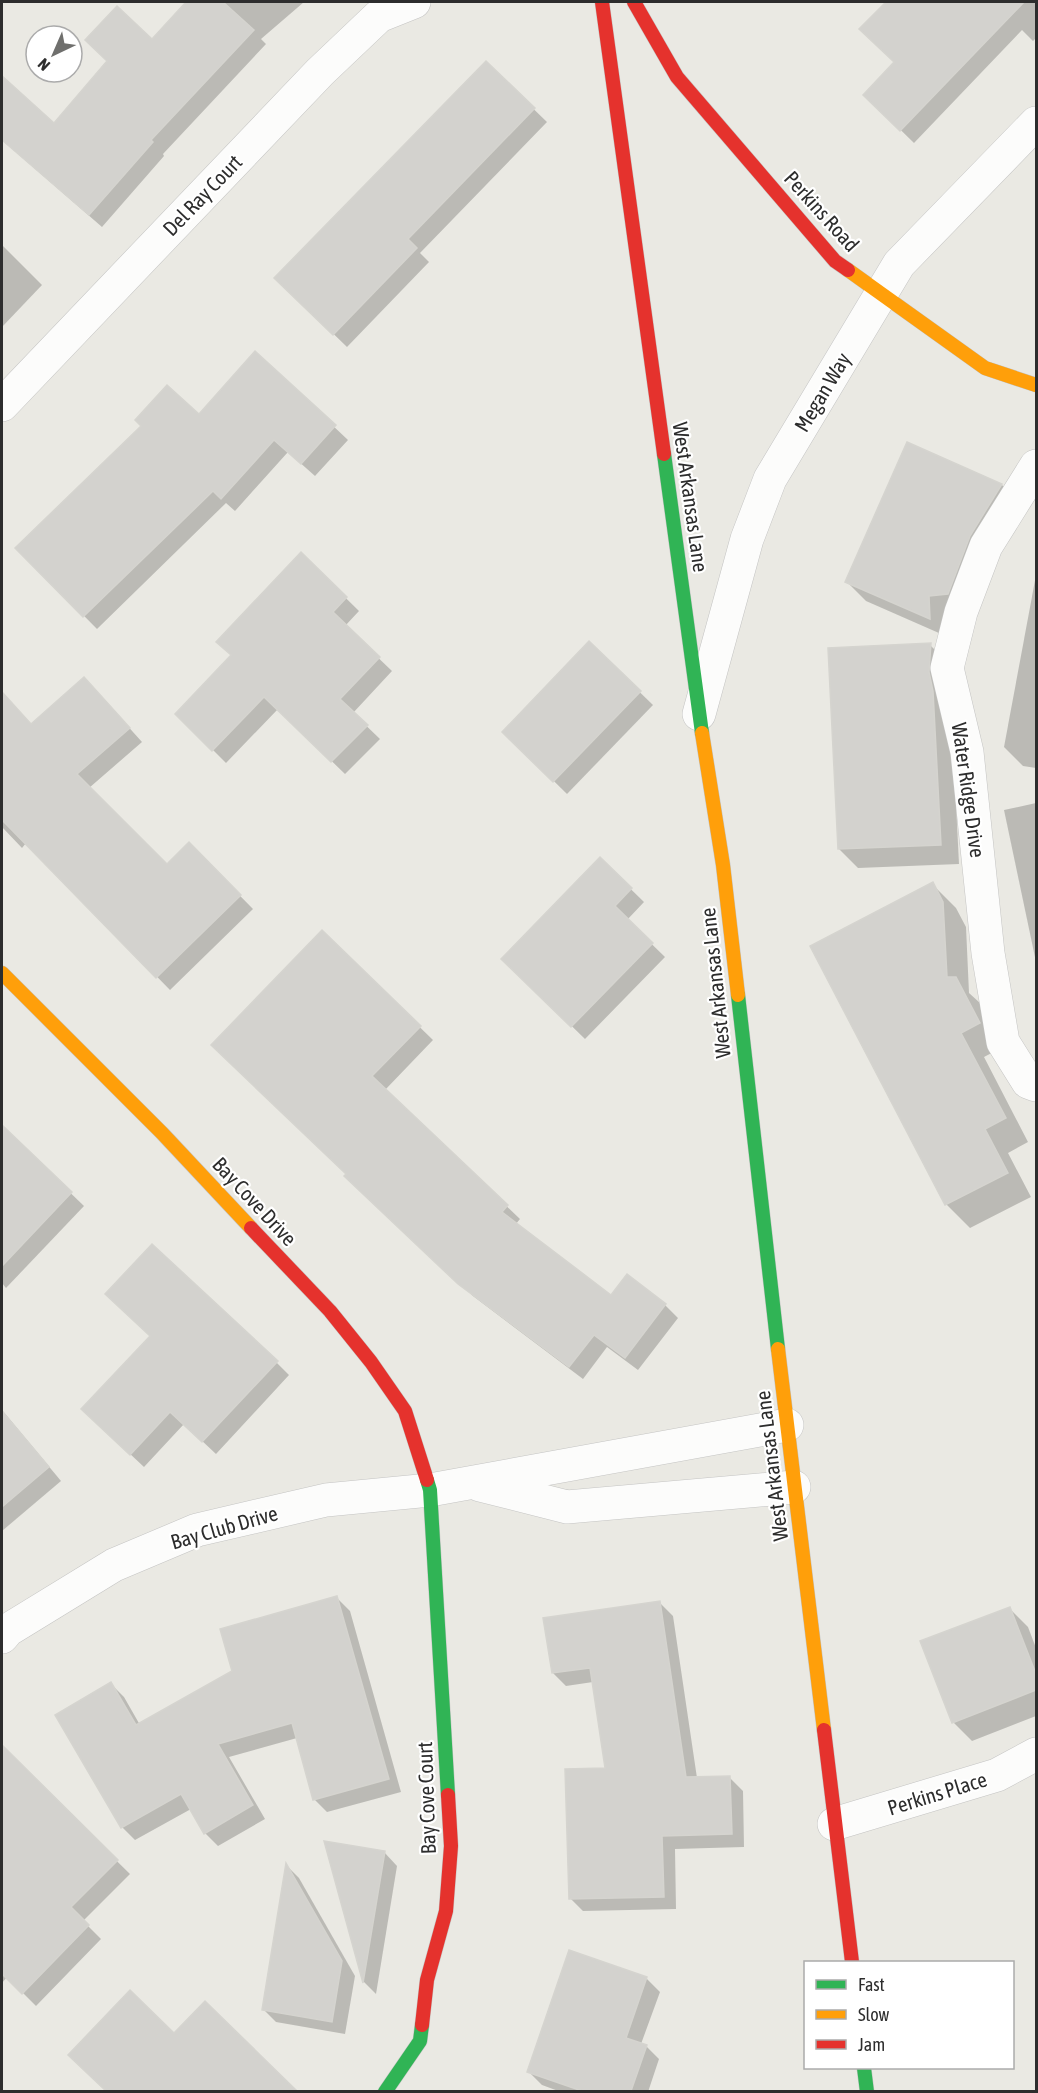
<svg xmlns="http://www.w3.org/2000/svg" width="1038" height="2093" viewBox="0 0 1038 2093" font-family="'Asap Condensed',sans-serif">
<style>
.shadow{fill:#0003}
.building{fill:#d3d2ce;stroke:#d5d4cf;stroke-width:1.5}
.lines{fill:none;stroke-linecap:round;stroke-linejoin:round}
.street-casing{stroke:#c4c4c3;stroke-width:34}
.fast-casing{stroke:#c4c4c3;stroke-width:15}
.slow-casing{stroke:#c4c4c3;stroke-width:15}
.jam-casing{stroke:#c4c4c3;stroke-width:15}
.street{stroke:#fcfcfb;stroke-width:33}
.fast{stroke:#30b455;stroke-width:14}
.slow{stroke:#ff9f0a;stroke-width:14}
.jam{stroke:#e5322d;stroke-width:14}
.labels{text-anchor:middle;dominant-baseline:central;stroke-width:4.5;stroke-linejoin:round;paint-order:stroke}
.street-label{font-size:21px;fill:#2d2d2d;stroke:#fff}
</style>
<rect width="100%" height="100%" fill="#eae9e3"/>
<g class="shadow">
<path d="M 188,2 L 304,2 L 261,39 L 266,44 L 163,154 L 164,156 L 102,227 L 2,140 L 2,87 L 6,82 L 54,125 L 152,41 Z"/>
<path d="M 888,2 L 1036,2 L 1036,38 L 1033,41 L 1022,30 L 914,143 L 865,95 L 896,63 L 861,29 Z"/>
<path d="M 486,63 L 547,122 L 420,253 L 429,262 L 347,347 L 276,278 Z"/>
<path d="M 2,245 L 42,285 L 2,327 Z"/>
<path d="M 256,353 L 348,440 L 315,476 L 288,452 L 235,511 L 226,503 L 97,629 L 17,548 L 199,416 Z"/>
<path d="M 908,444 L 1002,485 L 1020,504 L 948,637 L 866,601 L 847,582 Z"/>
<path d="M 301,554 L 359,611 L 345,626 L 392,671 L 353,713 L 380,739 L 345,774 L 278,709 L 226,763 L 177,714 L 232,656 Z"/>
<path d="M 1036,575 L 1036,768 L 1023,766 L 1004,747 Z"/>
<path d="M 589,643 L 653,705 L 567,794 L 504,732 Z"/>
<path d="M 930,645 L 949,664 L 959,864 L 858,868 L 839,849 Z"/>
<path d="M 2,692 L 31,725 L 97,692 L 142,742 L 89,788 L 167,866 L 189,844 L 253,909 L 170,990 L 26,843 L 22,848 L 2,827 Z"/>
<path d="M 1036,803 L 1036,962 L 1004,810 Z"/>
<path d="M 600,859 L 644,902 L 627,920 L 665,957 L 585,1039 L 503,959 Z"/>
<path d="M 932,884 L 956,908 L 966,927 L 969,993 L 980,1003 L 1003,1047 L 984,1057 L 1028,1142 L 1008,1153 L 1031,1197 L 970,1228 L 946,1204 L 812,946 Z"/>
<path d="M 322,932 L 433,1040 L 385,1090 L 520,1219 L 515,1225 L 611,1297 L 665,1305 L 678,1318 L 638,1370 L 607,1347 L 583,1379 L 473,1296 L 359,1189 Z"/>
<path d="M 2,1127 L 84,1206 L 6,1288 L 2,1283 Z"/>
<path d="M 276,1362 L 289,1375 L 216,1454 L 184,1424 L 144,1467 L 96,1422 Z"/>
<path d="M 2,1410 L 61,1481 L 2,1531 Z"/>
<path d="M 337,1598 L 350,1611 L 401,1792 L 327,1812 L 314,1799 L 297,1738 L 229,1757 L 265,1819 L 218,1846 L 205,1833 L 191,1809 L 135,1840 L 122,1827 L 111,1684 L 124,1697 L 140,1725 L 233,1672 Z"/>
<path d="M 660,1603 L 673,1616 L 697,1778 L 730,1778 L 743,1791 L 744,1847 L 675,1849 L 676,1909 L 583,1911 L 570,1898 L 606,1769 L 593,1682 L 566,1686 L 553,1673 Z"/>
<path d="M 1009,1608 L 1028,1627 L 1036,1648 L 1036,1716 L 972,1741 L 953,1722 Z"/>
<path d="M 15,1761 L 130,1874 L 83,1921 L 101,1939 L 36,2006 L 7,1977 L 2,1983 L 2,1774 Z"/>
<path d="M 326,1842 L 384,1852 L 397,1866 L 376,1994 L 364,1982 Z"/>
<path d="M 287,1866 L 299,1878 L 355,1976 L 345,2034 L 276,2022 L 263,2009 Z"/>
<path d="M 570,1952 L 647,1979 L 660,1992 L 641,2044 L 646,2046 L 659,2059 L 648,2092 L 561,2092 L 542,2085 L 529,2072 Z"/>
<path d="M 205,2003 L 295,2092 L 108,2092 L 71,2055 L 174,2035 Z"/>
</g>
<g class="building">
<path d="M 186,2 L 223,2 L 254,30 L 151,140 L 153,142 L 89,215 L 2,140 L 2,76 L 54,123 L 107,61 L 85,40 L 117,6 L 152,39 Z"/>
<path d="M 886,2 L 1024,2 L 900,131 L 863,95 L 894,62 L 859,29 Z"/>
<path d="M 486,61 L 535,108 L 408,239 L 417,248 L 333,335 L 274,278 Z"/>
<path d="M 255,351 L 336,425 L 301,464 L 274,440 L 221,499 L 213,491 L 83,617 L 15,548 L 141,426 L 135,420 L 167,385 L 199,414 Z"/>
<path d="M 907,442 L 1002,484 L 970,536 L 948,594 L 929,596 L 930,619 L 845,582 Z"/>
<path d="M 301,552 L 347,597 L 333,612 L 380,657 L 340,699 L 368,725 L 331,762 L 264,697 L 212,751 L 175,714 L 231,655 L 216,642 Z"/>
<path d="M 589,641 L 641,691 L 553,782 L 502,732 Z"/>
<path d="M 931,643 L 929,672 L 933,691 L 941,845 L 838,849 L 828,648 Z"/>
<path d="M 84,677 L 130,728 L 77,774 L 167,864 L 189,842 L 241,895 L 156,978 L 2,820 L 2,692 L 31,724 Z"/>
<path d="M 600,857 L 632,888 L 615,906 L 653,943 L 571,1027 L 501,959 Z"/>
<path d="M 933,882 L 943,902 L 947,977 L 956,977 L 980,1023 L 961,1033 L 1006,1118 L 985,1129 L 1008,1173 L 945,1205 L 810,946 Z"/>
<path d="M 322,930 L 421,1026 L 372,1076 L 508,1205 L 502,1212 L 611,1295 L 627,1274 L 666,1304 L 625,1358 L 594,1335 L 569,1367 L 458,1284 L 344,1176 L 346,1174 L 211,1045 Z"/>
<path d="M 2,1125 L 72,1192 L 2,1266 Z"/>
<path d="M 152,1244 L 278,1361 L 202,1442 L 170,1412 L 130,1455 L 81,1409 L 150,1336 L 105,1294 Z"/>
<path d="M 2,1411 L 49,1467 L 2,1507 Z"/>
<path d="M 337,1596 L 389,1779 L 313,1800 L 292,1723 L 218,1744 L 253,1805 L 204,1834 L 181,1794 L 121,1828 L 55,1715 L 111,1682 L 136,1725 L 232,1671 L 220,1629 Z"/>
<path d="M 660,1601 L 686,1777 L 730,1776 L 732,1834 L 662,1836 L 664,1897 L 569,1899 L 565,1769 L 605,1768 L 590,1668 L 552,1673 L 543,1618 Z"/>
<path d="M 1010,1607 L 1036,1674 L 1036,1690 L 952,1723 L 920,1641 Z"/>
<path d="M 2,1745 L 118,1860 L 71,1907 L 89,1925 L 22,1994 L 2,1974 Z"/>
<path d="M 324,1841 L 385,1851 L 363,1983 Z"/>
<path d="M 286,1863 L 342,1961 L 332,2022 L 262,2010 Z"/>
<path d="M 569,1950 L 647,1977 L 626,2038 L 647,2045 L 631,2091 L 582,2091 L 527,2072 Z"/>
<path d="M 130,1990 L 174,2033 L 205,2001 L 297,2091 L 106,2091 L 68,2055 Z"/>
</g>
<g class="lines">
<g class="street-casing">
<g id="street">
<path d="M 2,405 L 320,72 L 379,16 L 414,2"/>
<path d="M 1036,466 L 986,546 L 961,612 L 947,668 L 967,752 L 988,953 L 1003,1042 L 1028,1082 L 1036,1085"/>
<path d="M 699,714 L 747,539 L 770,479 L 899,264 L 1036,123"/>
<path d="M 480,1485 L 567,1507 L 794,1487"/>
<path d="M 2,1637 L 8,1630 L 114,1565 L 197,1530 L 326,1500 L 430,1490 L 787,1425"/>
<path d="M 834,1824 L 997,1775 L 1036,1754"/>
</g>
</g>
<g class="fast-casing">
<g id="fast">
<path d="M 664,454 L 702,733"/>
<path d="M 738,995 L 778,1349"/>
<path d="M 427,1480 L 430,1490 L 448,1795"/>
<path d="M 864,2068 L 867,2092"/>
<path d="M 385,2092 L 420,2041 L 422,2025"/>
</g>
</g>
<g class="slow-casing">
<g id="slow">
<path d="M 848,270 L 985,368 L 1036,385"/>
<path d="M 702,733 L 723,865 L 738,995"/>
<path d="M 2,973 L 162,1133 L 251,1228"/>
<path d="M 778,1349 L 824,1730"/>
</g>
</g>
<g class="jam-casing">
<g id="jam">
<path d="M 602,2 L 664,454"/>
<path d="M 634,2 L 677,77 L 835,261 L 848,270"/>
<path d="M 251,1228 L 330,1311 L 371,1362 L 405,1411 L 427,1480"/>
<path d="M 824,1730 L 852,1962"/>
<path d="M 422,2025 L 427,1980 L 446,1911 L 451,1846 L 448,1795"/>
</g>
</g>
<use href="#street" class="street"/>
<use href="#fast" class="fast"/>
<use href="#slow" class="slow"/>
<use href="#jam" class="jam"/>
</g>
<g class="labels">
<g class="street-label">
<text transform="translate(202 195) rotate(-46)">Del Ray Court</text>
<text transform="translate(822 211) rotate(48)">Perkins Road</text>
<text transform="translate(822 392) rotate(-59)">Megan Way</text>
<text transform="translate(691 497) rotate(82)">West Arkansas Lane</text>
<text transform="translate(969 790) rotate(82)">Water Ridge Drive</text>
<text transform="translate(715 983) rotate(-96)">West Arkansas Lane</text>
<text transform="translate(255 1201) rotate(47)">Bay Cove Drive</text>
<text transform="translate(771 1466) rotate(-97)">West Arkansas Lane</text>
<text transform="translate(224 1527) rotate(-16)">Bay Club Drive</text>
<text transform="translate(937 1793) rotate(-17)">Perkins Place</text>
<text transform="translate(426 1798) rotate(-92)">Bay Cove Court</text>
</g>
</g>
<rect width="1038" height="2093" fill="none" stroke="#2d2d2d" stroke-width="6"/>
<rect x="804" y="1961" width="210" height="108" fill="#ffffff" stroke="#ababab" stroke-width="1.5"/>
<rect x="816" y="1980" width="30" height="9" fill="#30b455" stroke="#ababab" stroke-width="1.5"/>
<text x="858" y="1991" font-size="18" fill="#2d2d2d">Fast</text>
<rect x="816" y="2010" width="30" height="9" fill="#ff9f0a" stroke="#ababab" stroke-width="1.5"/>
<text x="858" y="2021" font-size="18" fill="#2d2d2d">Slow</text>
<rect x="816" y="2040" width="30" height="9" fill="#e5322d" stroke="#ababab" stroke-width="1.5"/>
<text x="858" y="2051" font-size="18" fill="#2d2d2d">Jam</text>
<g transform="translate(54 54) rotate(224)"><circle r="28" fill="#ffffff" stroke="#ababab" stroke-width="1.5"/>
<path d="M0-4.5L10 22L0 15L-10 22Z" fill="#6f6f6d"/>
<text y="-9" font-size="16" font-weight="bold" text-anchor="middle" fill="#2d2d2d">N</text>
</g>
</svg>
